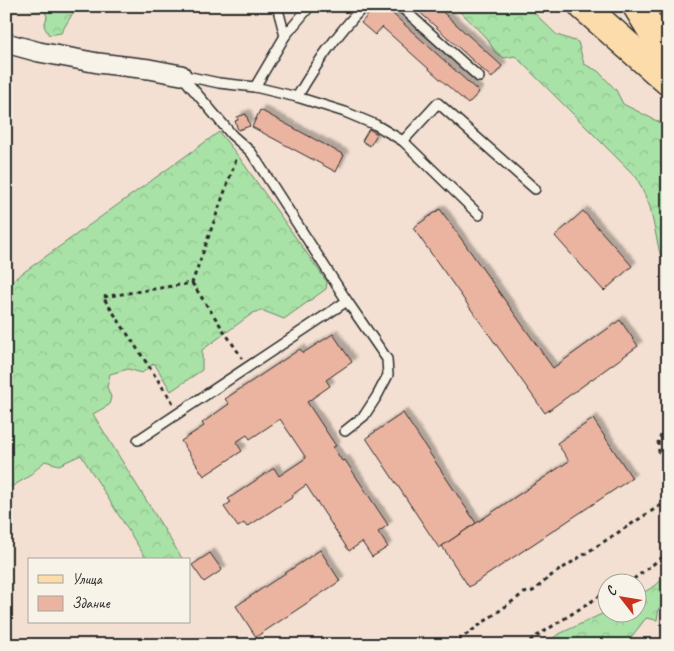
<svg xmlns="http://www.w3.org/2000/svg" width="674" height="651" viewBox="0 0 674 651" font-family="Caveat,sans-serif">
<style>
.forest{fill:url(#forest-crowns);stroke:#6a8668}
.building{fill:#ebb4a0;stroke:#2b2b2b;filter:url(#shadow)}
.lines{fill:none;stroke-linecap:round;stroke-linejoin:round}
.lane-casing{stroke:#2b2b2b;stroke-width:12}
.street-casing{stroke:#2b2b2b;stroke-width:22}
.primary-casing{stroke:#2b2b2b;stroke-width:31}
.path{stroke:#2b2b2b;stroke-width:3;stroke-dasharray:4 4;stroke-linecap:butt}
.lane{stroke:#f7f3e8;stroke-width:9}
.street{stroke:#f7f3e8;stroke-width:19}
.primary{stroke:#fddcac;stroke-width:28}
</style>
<defs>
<pattern id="forest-crowns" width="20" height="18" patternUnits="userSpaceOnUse" patternTransform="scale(1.25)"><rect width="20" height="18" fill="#a9e2a6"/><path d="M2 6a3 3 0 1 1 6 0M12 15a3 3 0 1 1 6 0" fill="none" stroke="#92c28f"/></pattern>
<filter id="shadow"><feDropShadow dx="4.5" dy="-4.5" stdDeviation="1" flood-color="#0004"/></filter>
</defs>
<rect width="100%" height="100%" fill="#f3e0d2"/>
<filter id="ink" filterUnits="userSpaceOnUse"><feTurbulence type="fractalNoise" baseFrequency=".02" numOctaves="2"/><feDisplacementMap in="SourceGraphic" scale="10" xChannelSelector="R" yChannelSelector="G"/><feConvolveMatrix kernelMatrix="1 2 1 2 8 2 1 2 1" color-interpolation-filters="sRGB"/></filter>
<g filter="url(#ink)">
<g class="forest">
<path d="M 25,6 L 77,6 L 61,33 L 49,35 L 44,26 L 47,17 L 45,11 L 34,10 Z"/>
<path d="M 453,6 L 527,6 L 557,35 L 578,42 L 584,64 L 598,71 L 616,90 L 623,104 L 665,125 L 668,128 L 668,252 L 666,257 L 660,254 L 650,207 L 637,178 L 515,56 L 504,58 L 495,52 L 488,40 L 467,18 Z"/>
<path d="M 219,132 L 239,157 L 327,282 L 326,289 L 284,319 L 261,310 L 253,313 L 202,350 L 202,370 L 171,391 L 154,363 L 142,373 L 128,369 L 110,374 L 107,387 L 111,397 L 109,405 L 93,414 L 183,560 L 147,560 L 81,455 L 59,465 L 45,461 L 28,477 L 6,490 L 6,285 Z"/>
<path d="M 668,574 L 668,582 L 664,588 L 666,602 L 659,608 L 657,620 L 646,618 L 625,645 L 544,645 L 557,635 L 606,612 L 606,614 L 636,614 L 637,596 L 655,586 Z"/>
</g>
<g class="building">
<path d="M 376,6 L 384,6 L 479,92 L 468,104 L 382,27 L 375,35 L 361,23 Z"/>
<path d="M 413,6 L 436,6 L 502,66 L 492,78 Z"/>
<path d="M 260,110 L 344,155 L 336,172 L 252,127 Z"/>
<path d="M 246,114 L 250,126 L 238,130 L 235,121 L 238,120 L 237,117 Z"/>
<path d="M 369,129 L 377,134 L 370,146 L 362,141 Z"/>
<path d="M 440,209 L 553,368 L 620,320 L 638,346 L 545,413 L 413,228 Z"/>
<path d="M 583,211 L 632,266 L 604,291 L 555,236 Z"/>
<path d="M 333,334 L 352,362 L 326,380 L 330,386 L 307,402 L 336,446 L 333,447 L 342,461 L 345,460 L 388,525 L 378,532 L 388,547 L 372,557 L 362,542 L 349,551 L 306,485 L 292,495 L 293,497 L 247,527 L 244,523 L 238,527 L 224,507 L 231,502 L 228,499 L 274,468 L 279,476 L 306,458 L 280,419 L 250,439 L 247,435 L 236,442 L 242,451 L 204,476 L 181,441 L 204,426 L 202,423 L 229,404 L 225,399 L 300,349 L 303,353 Z"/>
<path d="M 403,413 L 476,523 L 439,548 L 366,438 Z"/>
<path d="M 593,419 L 632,478 L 469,587 L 442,546 L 569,461 L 557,443 Z"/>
<path d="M 320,550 L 340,581 L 256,637 L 236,606 Z"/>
<path d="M 210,553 L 222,570 L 204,582 L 192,565 Z"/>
</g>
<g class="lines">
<g class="lane-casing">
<g id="lane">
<path d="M 277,6 L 285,36"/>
<path d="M 400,6 L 479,77"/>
<path d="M 181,75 L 232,135 L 251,152 L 347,301 L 387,359 L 388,375 L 377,396 L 364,416 L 345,431"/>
<path d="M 181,75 L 219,83 L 255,87 L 297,97 L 345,112 L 376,125 L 403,141 L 479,215"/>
<path d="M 255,87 L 285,36 L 310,6"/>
<path d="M 297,97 C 317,63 336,35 364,6"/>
<path d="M 403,141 L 438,103 L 535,189"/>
<path d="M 138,440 L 347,301"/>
</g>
</g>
<g class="street-casing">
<path id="street" d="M 6,43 L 39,52 L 98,63 L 149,69 L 181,75"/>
</g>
<g class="primary-casing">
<g id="primary">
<path d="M 583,6 L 668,81"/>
<path d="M 637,6 L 668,57"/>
</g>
</g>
<g class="path">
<path d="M 192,283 L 242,358"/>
<path d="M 173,403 L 103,297 L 192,283 L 237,157"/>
<path d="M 668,429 L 658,439 L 659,452 L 668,469"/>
<path d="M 627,584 L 668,553"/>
<path d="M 452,645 L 524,593 L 533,591 L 552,575 L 664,503 L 668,491"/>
<path d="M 523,645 L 606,592"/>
</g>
<use href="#lane" class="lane"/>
<use href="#street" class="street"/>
<use href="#primary" class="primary"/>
</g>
</g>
<rect width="674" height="651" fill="none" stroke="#f7f3e8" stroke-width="25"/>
<rect x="12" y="12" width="649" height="626" fill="none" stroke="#2b2b2b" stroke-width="2" filter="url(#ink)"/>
<rect x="28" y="558" width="162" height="65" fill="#f7f3e8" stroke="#a5a39c"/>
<rect x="38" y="575" width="25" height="8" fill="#fddcac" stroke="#a5a39c"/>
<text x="72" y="584" font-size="15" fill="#2b2b2b">Улица</text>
<rect x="38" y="596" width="25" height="15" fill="#ebb4a0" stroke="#a5a39c"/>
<text x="72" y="608" font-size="15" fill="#2b2b2b">Здание</text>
<g transform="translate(622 598) rotate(301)"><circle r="24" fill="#f7f3e8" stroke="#a5a39c"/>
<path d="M0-4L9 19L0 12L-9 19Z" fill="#c8321e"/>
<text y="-8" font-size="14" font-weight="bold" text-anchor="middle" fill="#2b2b2b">С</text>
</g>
</svg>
